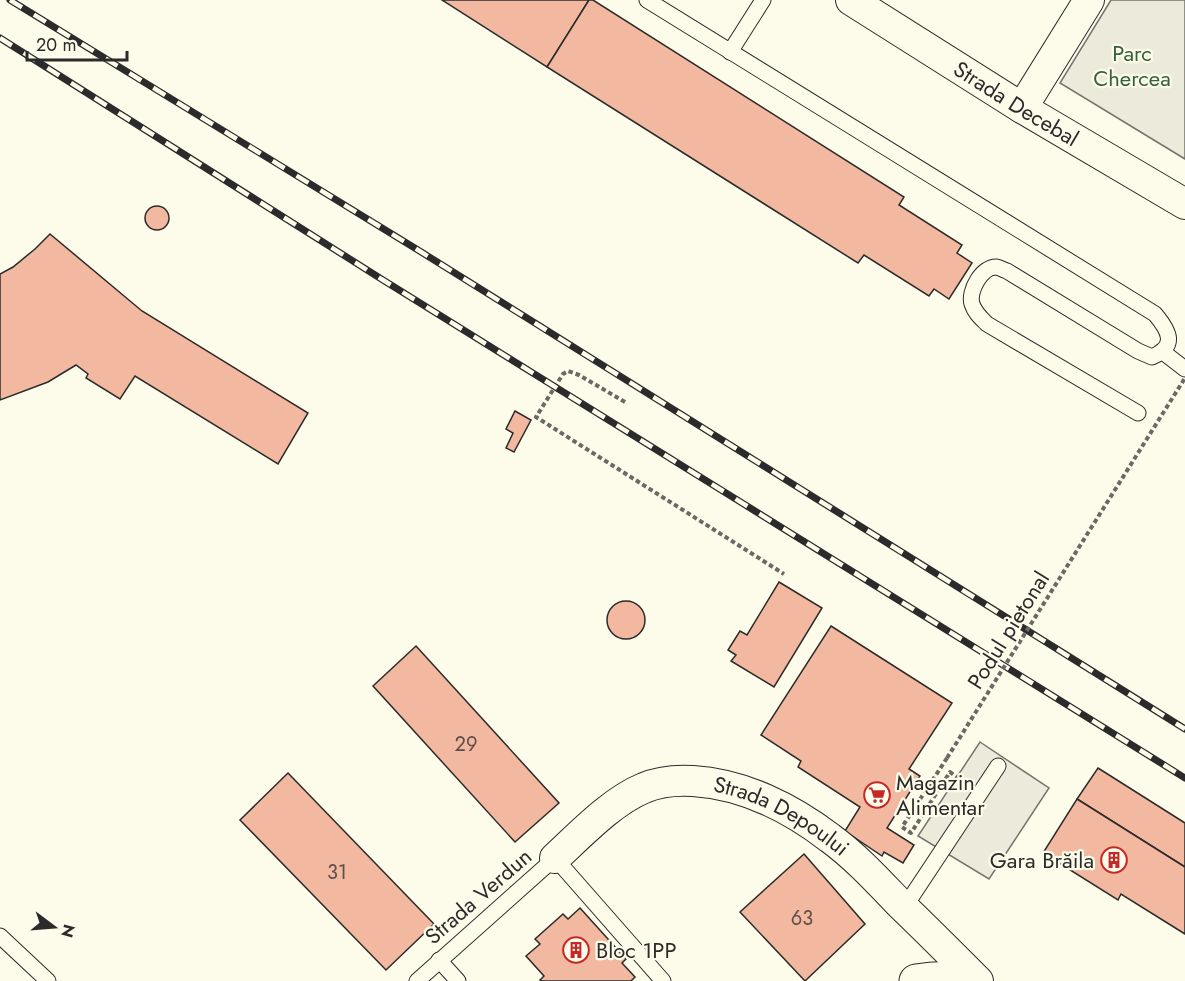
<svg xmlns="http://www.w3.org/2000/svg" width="1185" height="981" viewBox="0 0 1185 981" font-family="Jost,sans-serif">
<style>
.green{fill:#ecebdb;stroke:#74746e;stroke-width:1.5}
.parking{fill:#eceadb;stroke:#74746e;stroke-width:1.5}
.building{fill:#f2b8a0;stroke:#2b2b2b;stroke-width:1.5}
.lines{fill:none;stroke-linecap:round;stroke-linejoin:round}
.lane-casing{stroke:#2b2b2b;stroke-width:17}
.street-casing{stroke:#2b2b2b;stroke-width:32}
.secondary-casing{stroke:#2b2b2b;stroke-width:35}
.path{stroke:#6a6964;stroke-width:4;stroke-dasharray:4.5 3;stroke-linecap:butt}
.lane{stroke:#fdfbea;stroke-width:15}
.street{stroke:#fdfbea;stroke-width:30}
.secondary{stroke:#fdfbea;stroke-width:33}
.rail-casing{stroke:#2b2b2b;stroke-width:7}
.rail{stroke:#fdfbea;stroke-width:4.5;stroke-dasharray:14;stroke-linecap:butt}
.path-bridge{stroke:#6a6964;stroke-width:4;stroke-dasharray:4.5 3;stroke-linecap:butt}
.labels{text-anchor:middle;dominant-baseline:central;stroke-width:4.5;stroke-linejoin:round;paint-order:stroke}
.number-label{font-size:20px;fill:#5d4e48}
.park-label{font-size:22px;fill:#34623c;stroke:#fdfbea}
.street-label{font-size:22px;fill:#2b2b2b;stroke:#fdfbea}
.poi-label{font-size:22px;fill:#2b2b2b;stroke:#fdfbea;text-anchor:start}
</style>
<rect width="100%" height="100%" fill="#fdfbea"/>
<path class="green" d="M 1111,0 L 1185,0 L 1185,159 L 1060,83 Z"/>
<path class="parking" d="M 980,742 L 1049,788 L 989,879 L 918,836 Z"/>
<g class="building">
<path d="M 442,0 L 589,0 L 547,67 Z"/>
<path d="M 589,0 L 593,0 L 904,197 L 899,205 L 962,245 L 957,253 L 972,263 L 949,299 L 934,289 L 929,296 L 864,255 L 858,263 L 547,67 Z"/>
<circle cx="157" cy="218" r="12"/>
<path d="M 50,234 L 142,311 L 308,413 L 278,464 L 135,376 L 120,399 L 86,378 L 88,374 L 76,365 L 48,382 L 0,400 L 0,274 L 13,267 L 35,249 Z"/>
<path d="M 515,411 L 531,420 L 514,452 L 506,448 L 513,433 L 506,429 Z"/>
<path d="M 779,582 L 822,608 L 774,687 L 731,661 L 736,655 L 728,650 L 740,631 L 747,635 Z"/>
<circle cx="626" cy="620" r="19"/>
<path d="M 831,626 L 952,703 L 909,769 L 920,776 L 887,828 L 914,845 L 903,863 L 884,852 L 882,856 L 845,831 L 860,807 L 798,767 L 801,761 L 761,735 Z"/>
<path d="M 416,646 L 559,803 L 515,842 L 373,686 Z"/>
<path d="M 1098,768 L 1185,823 L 1185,867 L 1077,799 Z"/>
<path d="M 288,773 L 434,924 L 386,970 L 240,820 Z"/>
<path d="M 1077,799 L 1185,867 L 1185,934 L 1121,894 L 1118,900 L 1043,853 Z"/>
<path d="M 804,854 L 865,924 L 805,981 L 740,912 Z"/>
<path d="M 580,908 L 626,959 L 622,963 L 635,977 L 631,981 L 542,981 L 540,980 L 544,976 L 526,956 L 540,944 L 535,939 L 563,914 L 568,919 Z"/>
</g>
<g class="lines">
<g class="lane-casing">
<g id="lane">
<path d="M 647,0 L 1155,314 C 1170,332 1177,346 1152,357 L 1138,351 L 1007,271 C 1006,271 998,267 997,267 C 982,266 968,291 972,304 C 975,313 981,318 987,324 L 1138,413"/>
<path d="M 730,52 L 763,0"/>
<path d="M 1163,352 L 1185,369"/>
<path d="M 904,908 L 998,766"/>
<path d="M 0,936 L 48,981"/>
<path d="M 439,960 L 458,981"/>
<path d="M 417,981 L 555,858 L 663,981"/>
</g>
</g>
<g class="street-casing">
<g id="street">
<path id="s1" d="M 851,0 L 1022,108 L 1185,204"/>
<path d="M 1022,108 L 1089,0"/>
<path id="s2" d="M 555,858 C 580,835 612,801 644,788 C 660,781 676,780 693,781 C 743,784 791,808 830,838 C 856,857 878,881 900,904 C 926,929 952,955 978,981"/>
</g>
</g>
<g class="secondary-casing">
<path id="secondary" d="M 916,981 C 934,978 950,977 968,981"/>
</g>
<g class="path">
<path d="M 625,402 L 579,375 L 568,371 L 563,374 L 536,417 L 784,574"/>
<path d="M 947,758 L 902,827 L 911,833 L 950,772 L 961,780"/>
</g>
<use href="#lane" class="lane"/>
<use href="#street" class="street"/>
<use href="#secondary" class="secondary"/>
<g class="rail-casing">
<g id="rail">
<path d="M 10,0 L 418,250 L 1185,729"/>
<path d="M 0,38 L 383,280 L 1185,778"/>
</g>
</g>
<use href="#rail" class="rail"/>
<path class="path-bridge" d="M 947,758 L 1185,378"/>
</g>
<defs>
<g id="supermarket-ring" transform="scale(1.35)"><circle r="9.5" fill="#fdfbea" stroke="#c62828" stroke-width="1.5"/><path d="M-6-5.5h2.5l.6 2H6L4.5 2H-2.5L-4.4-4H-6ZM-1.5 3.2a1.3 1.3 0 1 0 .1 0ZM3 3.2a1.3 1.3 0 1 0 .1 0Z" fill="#c62828"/></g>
<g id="building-ring" transform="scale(1.35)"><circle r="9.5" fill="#fdfbea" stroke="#c62828" stroke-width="1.5"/><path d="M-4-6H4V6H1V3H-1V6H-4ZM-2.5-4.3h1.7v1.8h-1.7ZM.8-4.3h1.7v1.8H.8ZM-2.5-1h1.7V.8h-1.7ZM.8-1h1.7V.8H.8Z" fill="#c62828"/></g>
</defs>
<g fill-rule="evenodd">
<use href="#supermarket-ring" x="877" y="795"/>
<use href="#building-ring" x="1114" y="860"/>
<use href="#building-ring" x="576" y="950"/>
</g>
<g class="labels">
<g class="number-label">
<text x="466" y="744">29</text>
<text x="337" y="872">31</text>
<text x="802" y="918">63</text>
</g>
<g class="park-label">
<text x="1132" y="53">Parc<tspan x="1132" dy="25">Chercea</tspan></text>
</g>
<g class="street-label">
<text stroke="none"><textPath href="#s1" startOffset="195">Strada Decebal</textPath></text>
<text transform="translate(1008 630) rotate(-58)">Podul pietonal</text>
<text stroke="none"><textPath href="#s2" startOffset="260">Strada Depoului</textPath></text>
<text transform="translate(478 896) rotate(-41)">Strada Verdun</text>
</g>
<g class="poi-label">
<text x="896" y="782">Magazin<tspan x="896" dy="25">Alimentar</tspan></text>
<text x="1094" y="860" text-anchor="end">Gara Brăila</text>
<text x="596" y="950">Bloc 1PP</text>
</g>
</g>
<g transform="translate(54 927) rotate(106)" stroke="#fdfbea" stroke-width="4.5" paint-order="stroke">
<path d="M0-4.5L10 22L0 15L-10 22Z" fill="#2b2b2b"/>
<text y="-9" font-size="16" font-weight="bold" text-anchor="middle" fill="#2b2b2b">N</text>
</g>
<path d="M27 51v9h100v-9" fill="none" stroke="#2b2b2b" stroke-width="3"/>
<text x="36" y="51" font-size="18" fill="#2b2b2b" stroke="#fdfbea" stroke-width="4.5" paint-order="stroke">20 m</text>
</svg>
